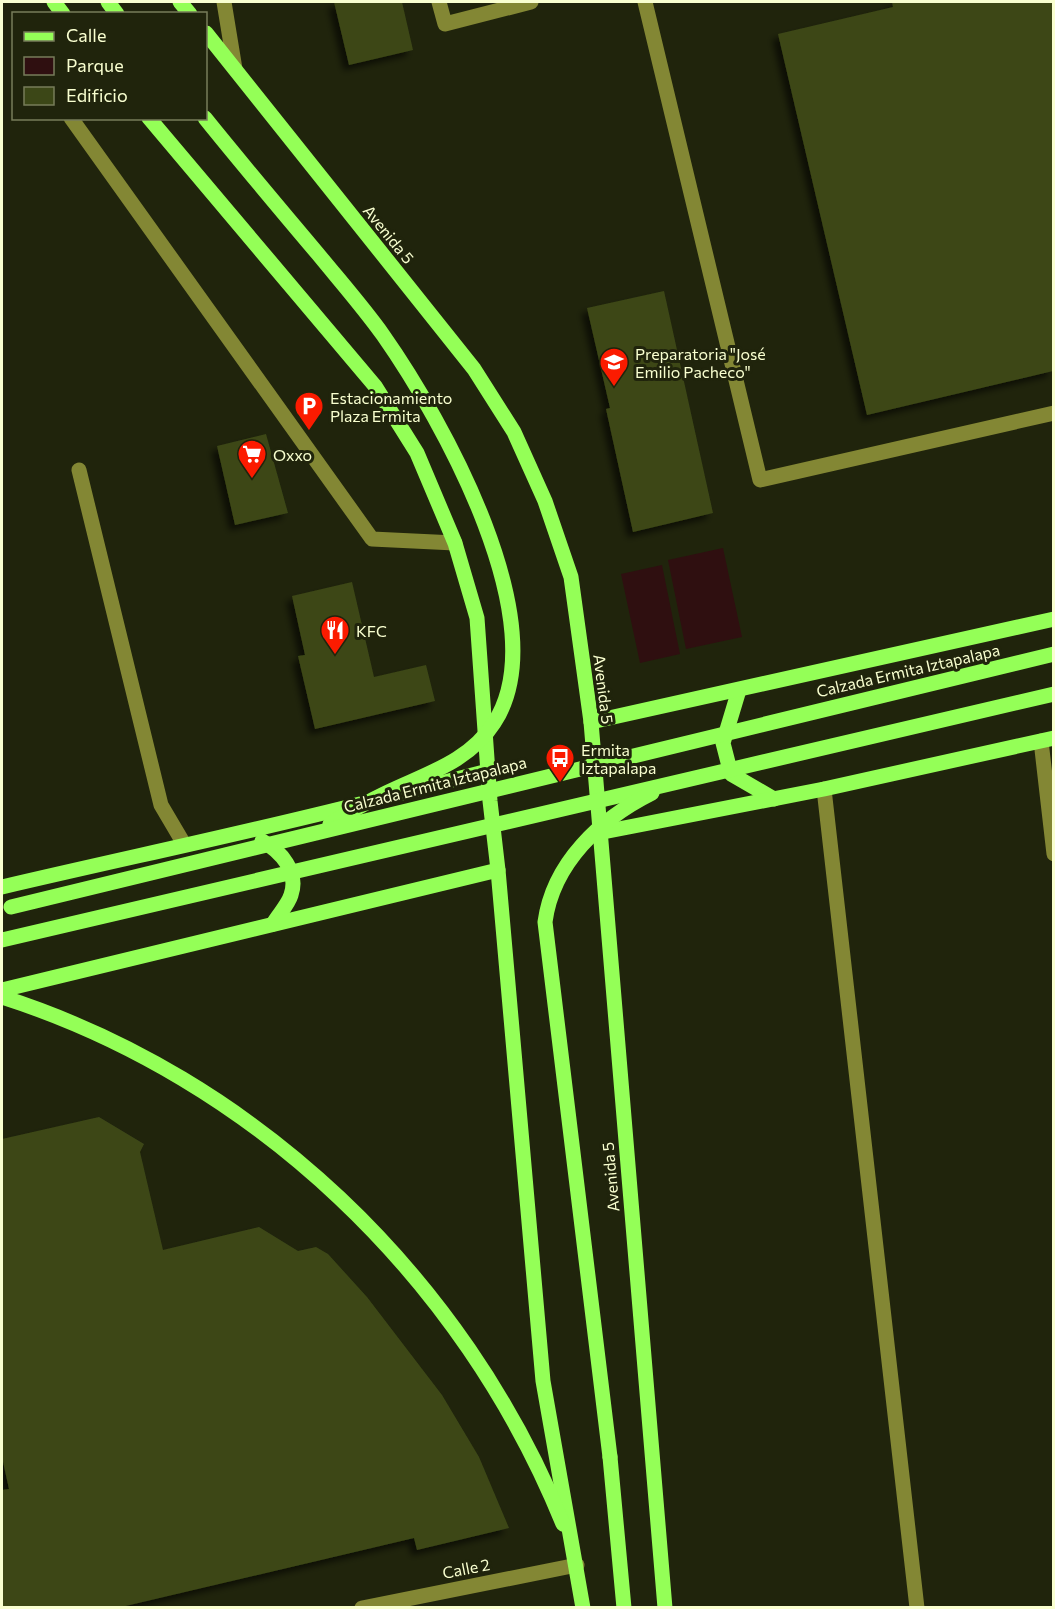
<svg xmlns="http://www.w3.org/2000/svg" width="1055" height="1609" viewBox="0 0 1055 1609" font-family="Commissioner,sans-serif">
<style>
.green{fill:#2f0f10}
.building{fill:#3c4717;filter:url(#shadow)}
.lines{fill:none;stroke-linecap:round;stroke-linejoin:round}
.minor{stroke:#838734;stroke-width:15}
.major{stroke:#94ff57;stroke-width:15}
.major-bridge{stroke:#94ff57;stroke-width:15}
.labels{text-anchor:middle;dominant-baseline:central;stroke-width:6;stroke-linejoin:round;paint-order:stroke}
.street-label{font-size:16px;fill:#f9ffd0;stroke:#20240c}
.poi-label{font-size:16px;fill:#f9ffd0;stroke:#20240c;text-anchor:start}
</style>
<defs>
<filter id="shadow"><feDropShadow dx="-5.5" dy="5.5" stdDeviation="3" flood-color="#0009"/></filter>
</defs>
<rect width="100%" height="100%" fill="#20240c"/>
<g class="green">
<path d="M 723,548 L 742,637 L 686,649 L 668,560 Z"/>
<path d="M 662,565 L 680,654 L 640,663 L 621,574 Z"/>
</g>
<g class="building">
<path d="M 334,2 L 402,2 L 413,50 L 349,65 Z"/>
<path d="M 892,2 L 1053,2 L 1053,371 L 867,415 L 778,34 L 893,7 Z"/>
<path d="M 664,291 L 713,513 L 633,532 L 606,409 L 610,408 L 587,308 Z"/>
<path d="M 266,434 L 288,513 L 235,525 L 217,446 Z"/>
<path d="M 352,582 L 374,677 L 426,665 L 435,701 L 315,729 L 298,656 L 305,655 L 292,596 Z"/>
<path d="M 99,1117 L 144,1144 L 140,1152 L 163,1250 L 259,1227 L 298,1251 L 316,1247 L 328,1254 L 367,1297 L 442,1395 L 479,1457 L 509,1528 L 417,1550 L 414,1538 L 117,1608 L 2,1608 L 2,1490 L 9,1489 L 2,1457 L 2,1139 Z"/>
</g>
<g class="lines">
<g class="minor">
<path d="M 224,2 L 235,69"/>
<path d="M 439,2 L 445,24 L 531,2"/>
<path d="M 645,2 L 760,480 L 1054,413"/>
<path d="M 71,118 L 372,539 L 455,543"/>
<path d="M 79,470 L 161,805 L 184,844"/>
<path d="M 1041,741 L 1054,854"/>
<path d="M 824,789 L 917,1608"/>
<path d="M 362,1608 L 577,1565"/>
</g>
<g class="major">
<path d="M 54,2 L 63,14"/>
<path d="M 108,2 L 117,14"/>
<path d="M 180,2 L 190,14"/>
<path d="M 206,33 L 474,369 L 514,432 L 545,501 L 571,577 L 591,722 L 665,1608"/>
<path d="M 149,118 L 375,386 L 417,453 L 455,543 L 477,618 L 490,801 L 498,870 L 543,1381 L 583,1608"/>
<path d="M 739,690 L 723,743 L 731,774 L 774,799"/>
<path d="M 591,722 L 1054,619"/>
<path d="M 386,797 L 488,771"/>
<path d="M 598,833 L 824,789 L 1054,738"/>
<path d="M 262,841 C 281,851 299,872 291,895 C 288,905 278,915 273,924"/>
<path d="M 2,887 C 121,859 241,834 360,804"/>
<path d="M 2,990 L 498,870"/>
<path d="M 2,997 C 255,1078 463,1277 563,1524"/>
<path d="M 610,1457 L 624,1608"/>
</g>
<g class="major-bridge">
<path d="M 205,118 C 242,164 280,209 318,254 C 340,281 363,307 383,335 C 442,419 558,625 494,723 C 469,762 425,774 386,793 C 367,802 348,813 330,824"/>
<path d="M 11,907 L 1054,654"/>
<path d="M 2,940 L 1054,694"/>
<path d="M 610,1457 L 545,922 C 553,863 600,819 652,793"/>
</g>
</g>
<defs>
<g id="school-pin" transform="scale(1.5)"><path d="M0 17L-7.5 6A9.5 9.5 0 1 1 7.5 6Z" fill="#fb1b00" stroke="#20240c"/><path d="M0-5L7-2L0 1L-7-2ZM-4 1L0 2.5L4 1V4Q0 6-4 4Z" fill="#fff"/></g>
<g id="parking-pin" transform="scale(1.5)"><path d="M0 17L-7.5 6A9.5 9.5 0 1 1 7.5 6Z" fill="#fb1b00" stroke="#20240c"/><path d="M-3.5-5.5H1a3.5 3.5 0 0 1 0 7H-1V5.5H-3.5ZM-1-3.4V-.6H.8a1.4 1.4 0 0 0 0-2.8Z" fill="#fff"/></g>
<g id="supermarket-pin" transform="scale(1.5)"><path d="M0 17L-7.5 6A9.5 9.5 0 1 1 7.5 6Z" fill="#fb1b00" stroke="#20240c"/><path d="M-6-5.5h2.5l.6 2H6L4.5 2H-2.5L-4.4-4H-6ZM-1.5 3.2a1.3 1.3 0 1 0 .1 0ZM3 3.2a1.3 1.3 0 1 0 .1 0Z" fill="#fff"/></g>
<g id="restaurant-pin" transform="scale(1.5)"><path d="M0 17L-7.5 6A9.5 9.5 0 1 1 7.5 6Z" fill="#fb1b00" stroke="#20240c"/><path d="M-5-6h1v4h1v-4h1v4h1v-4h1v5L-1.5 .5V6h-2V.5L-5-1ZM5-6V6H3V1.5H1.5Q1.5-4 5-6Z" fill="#fff"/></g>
<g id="bus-pin" transform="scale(1.5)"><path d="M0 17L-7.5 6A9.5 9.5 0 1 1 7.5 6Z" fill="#fb1b00" stroke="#20240c"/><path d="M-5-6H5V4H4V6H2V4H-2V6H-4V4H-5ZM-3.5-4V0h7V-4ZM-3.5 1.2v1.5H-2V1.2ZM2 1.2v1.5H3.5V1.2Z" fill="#fff"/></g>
</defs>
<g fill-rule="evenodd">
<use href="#school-pin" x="614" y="362"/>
<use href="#parking-pin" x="309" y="406"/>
<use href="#supermarket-pin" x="252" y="454"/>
<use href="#restaurant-pin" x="335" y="630"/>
<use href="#bus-pin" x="560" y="758"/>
</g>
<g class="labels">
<g class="street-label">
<text transform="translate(389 234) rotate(51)">Avenida 5</text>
<text transform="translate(908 670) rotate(-13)">Calzada Ermita Iztapalapa</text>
<text transform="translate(604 689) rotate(83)">Avenida 5</text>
<text transform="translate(435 784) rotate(-14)">Calzada Ermita Iztapalapa</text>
<text transform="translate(610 1177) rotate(-95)">Avenida 5</text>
<text transform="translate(466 1568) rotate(-11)">Calle 2</text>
</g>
<g class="poi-label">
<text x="635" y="353">Preparatoria "José<tspan x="635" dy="18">Emilio Pacheco"</tspan></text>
<text x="330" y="397">Estacionamiento<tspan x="330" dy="18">Plaza Ermita</tspan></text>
<text x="273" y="454">Oxxo</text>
<text x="356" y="630">KFC</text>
<text x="581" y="749">Ermita<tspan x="581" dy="18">Iztapalapa</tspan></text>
</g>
</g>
<rect width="1055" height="1609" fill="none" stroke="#f9ffd0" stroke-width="6"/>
<rect x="12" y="12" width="195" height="108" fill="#20240c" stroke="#777c5a" stroke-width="1.5"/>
<rect x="24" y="32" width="30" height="9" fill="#94ff57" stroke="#777c5a" stroke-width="1.5"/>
<text x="66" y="42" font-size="18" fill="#f9ffd0">Calle</text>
<rect x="24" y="57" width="30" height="18" fill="#2f0f10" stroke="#777c5a" stroke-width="1.5"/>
<text x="66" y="72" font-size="18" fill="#f9ffd0">Parque</text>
<rect x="24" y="87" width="30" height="18" fill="#3c4717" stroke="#777c5a" stroke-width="1.5"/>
<text x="66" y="102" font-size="18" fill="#f9ffd0">Edificio</text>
</svg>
